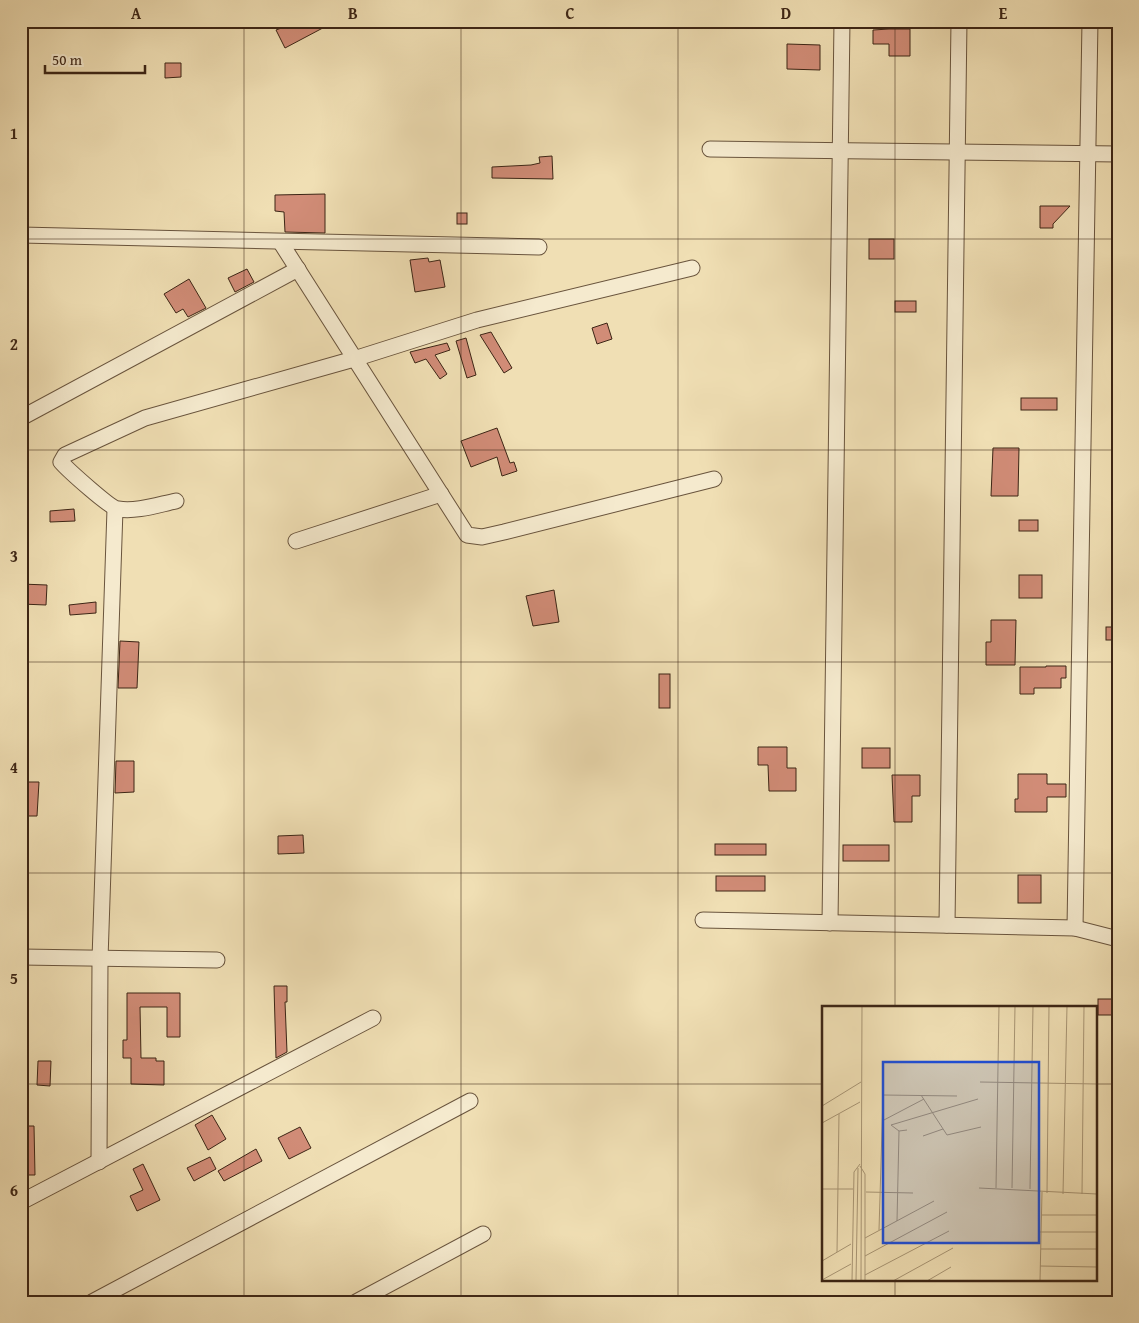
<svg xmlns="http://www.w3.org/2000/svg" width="1139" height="1323" viewBox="0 0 1139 1323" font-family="'Gentium Book Plus',serif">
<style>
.building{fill:#d18c77;stroke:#3c2515}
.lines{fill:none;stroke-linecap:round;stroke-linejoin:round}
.minor-casing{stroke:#69543d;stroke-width:17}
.minor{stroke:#f5eace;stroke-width:15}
.grid{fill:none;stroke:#3c2515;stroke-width:1;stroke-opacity:0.55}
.inset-road{fill:none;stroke:#a89574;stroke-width:1}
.view{fill:#1d4ed8;fill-opacity:0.15;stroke:#1d4ed8;stroke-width:2.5}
.inset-edge{fill:none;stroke:#3c2515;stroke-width:2.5}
.neatline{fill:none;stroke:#3c2515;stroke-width:2}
.grid-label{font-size:16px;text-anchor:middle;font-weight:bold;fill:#3c2515}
</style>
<rect width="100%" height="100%" fill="#f0dfb4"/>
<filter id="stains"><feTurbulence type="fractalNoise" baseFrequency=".004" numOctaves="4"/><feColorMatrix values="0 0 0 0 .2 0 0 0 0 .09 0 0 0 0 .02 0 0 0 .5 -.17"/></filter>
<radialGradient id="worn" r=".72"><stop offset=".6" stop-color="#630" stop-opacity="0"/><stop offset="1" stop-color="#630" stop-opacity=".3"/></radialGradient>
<g class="building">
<path d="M 300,21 L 336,21 L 285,48 L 276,30 Z"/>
<path d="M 889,29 L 910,29 L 910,56 L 889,56 L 889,44 L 873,44 L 873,30 Z"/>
<path d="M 787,44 L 820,45 L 820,70 L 787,69 Z"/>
<path d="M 165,63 L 181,63 L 181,77 L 165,78 Z"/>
<path d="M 552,156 L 553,179 L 492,178 L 492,167 L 531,165 L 540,163 L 539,157 Z"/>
<path d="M 325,194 L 325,233 L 285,232 L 284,212 L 275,211 L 275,195 Z"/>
<path d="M 1040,206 L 1070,206 L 1053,224 L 1053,228 L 1040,228 Z"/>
<rect x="457" y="213" width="10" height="11"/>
<rect x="869" y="239" width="25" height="20"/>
<path d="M 428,258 L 429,262 L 440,260 L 445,287 L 415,292 L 410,260 Z"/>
<path d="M 247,269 L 254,282 L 235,292 L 228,278 Z"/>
<path d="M 189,279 L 206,308 L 188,317 L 183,309 L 176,313 L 164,294 Z"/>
<rect x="895" y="301" width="21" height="11"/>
<path d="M 607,323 L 612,339 L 597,344 L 592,328 Z"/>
<path d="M 491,332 L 512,368 L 504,373 L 480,335 Z"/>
<path d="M 466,338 L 476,375 L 467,378 L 456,341 Z"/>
<path d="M 447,343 L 450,350 L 435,355 L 447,374 L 440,379 L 426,359 L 415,363 L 410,352 Z"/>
<rect x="1021" y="398" width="36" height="12"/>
<path d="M 497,428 L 510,463 L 514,462 L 517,471 L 502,476 L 497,457 L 471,467 L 461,441 Z"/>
<path d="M 993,448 L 1019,448 L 1018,496 L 991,496 Z"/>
<path d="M 74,509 L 75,521 L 50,522 L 50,511 Z"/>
<rect x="1019" y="520" width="19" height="11"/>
<rect x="1019" y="575" width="23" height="23"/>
<path d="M 21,584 L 47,585 L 46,605 L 21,604 Z"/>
<path d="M 554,590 L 559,622 L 533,626 L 526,596 Z"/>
<path d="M 96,602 L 96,613 L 70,615 L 69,605 Z"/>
<path d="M 991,620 L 1016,620 L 1015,665 L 986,665 L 986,642 L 991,642 Z"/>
<rect x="1106" y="627" width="12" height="13"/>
<path d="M 120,641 L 139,642 L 137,688 L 118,688 Z"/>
<path d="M 1046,666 L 1066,666 L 1066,678 L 1061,678 L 1061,688 L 1034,688 L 1034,694 L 1020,694 L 1020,667 L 1046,667 Z"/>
<rect x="659" y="674" width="11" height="34"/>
<path d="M 758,747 L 787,747 L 787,768 L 796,768 L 796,791 L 769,791 L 768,765 L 758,765 Z"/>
<rect x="862" y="748" width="28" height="20"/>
<path d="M 116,761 L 134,761 L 134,792 L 115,793 Z"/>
<path d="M 1018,774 L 1047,774 L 1047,784 L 1066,784 L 1066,797 L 1047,797 L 1047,812 L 1015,812 L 1015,799 L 1018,799 Z"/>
<path d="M 892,775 L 920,775 L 920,796 L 912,796 L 912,822 L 894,822 Z"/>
<path d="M 21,782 L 39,782 L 37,816 L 21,816 Z"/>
<path d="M 303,835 L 304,853 L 278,854 L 278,836 Z"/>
<rect x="715" y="844" width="51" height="11"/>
<rect x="843" y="845" width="46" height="16"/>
<rect x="1018" y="875" width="23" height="28"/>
<rect x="716" y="876" width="49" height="15"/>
<path d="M 274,986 L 287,986 L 287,1002 L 285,1002 L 287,1052 L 276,1058 Z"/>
<path d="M 127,993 L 180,993 L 180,1037 L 167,1037 L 167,1007 L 140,1007 L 141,1058 L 156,1058 L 156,1061 L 164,1061 L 164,1085 L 131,1084 L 131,1058 L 123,1058 L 123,1040 L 127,1040 Z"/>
<rect x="1098" y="999" width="20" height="16"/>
<path d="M 38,1061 L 51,1061 L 50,1086 L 37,1085 Z"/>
<path d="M 212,1115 L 226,1139 L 208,1150 L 195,1125 Z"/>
<path d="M 21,1126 L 34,1126 L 35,1175 L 22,1175 Z"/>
<path d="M 300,1127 L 311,1148 L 289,1159 L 278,1138 Z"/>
<path d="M 256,1149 L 262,1161 L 224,1181 L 218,1171 Z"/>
<path d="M 210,1157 L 216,1169 L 194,1181 L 187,1168 Z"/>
<path d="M 143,1164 L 160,1200 L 137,1211 L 130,1196 L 143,1190 L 133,1169 Z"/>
</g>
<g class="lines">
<g class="minor-casing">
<g id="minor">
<path d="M 710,149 L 1118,154"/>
<path d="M 21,235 L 539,247"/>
<path d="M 281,243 L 467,535 L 482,537 L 504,532 L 714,479"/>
<path d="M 21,418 L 298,269"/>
<path d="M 176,501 C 157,505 136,512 118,509 C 110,508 68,470 61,462 L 65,455 L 145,418 L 354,359 L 477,320 L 692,268"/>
<path d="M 296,541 L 441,494"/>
<path d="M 703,920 L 1075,928 L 1118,939"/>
<path d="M 830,923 L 842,21"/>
<path d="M 947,925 L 959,21"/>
<path d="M 1075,928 L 1090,21"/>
<path d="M 21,957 L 217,960"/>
<path d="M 99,1162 L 100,959 L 115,509"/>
<path d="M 21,1202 L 373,1018"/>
<path d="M 92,1302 L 470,1101"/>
<path d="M 356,1302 L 483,1234"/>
</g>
</g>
<use href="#minor" class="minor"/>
</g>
<path class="grid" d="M 244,21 L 244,1302M 461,21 L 461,1302M 678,21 L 678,1302M 895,21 L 895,1007M 21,239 L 1118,239M 21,450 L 1118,450M 21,662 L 1118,662M 21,873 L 1118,873M 21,1084 L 823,1084M 1095,1084 L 1118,1084M 895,1279 L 895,1302"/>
<g transform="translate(822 1006)">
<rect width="275" height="275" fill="#f0dfb4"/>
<path class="inset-road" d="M 158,76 L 275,78M 99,89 L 125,129 L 159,121M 0,100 L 39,76M 60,115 L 102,93M 0,117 L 38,96M 85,124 L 77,125 L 69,119 L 156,93M 101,130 L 121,123M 38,160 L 43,168 L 43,275M 157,182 L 275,188M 174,182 L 177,0M 190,182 L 193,0M 0,183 L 31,183M 208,183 L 211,0M 44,186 L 91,187M 225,187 L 227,0M 241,188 L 245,0M 260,188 L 262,0M 219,209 L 275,209M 75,215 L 77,125M 57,224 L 61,89 L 135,90M 218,226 L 275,226M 43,232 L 112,195M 219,243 L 275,243M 15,246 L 17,108M 43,250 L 125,206M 0,255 L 29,238M 218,260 L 275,261M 43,269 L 127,225M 0,274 L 29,258M 30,275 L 32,166 L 38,158M 34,275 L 36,162M 39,275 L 40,0M 71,275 L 131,242M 105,275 L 129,261M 218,275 L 220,186"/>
<path class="view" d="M 61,56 L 217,56 L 217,237 L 61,237 Z"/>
<rect width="275" height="275" class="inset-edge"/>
</g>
<rect width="1139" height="1323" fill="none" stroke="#f0dfb4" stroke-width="55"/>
<path d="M45 65v8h100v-8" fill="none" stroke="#3c2515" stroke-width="2.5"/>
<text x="52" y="65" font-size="15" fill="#3c2515" stroke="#f5eace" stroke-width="4" paint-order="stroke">50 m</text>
<rect x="28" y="28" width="1084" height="1268" class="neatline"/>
<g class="grid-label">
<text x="136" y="19">A</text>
<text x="353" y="19">B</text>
<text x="570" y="19">C</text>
<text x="786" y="19">D</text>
<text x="1003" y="19">E</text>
<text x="14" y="139">1</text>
<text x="14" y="350">2</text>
<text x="14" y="562">3</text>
<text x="14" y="773">4</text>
<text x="14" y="984">5</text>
<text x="14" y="1196">6</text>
</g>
<rect width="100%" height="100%" filter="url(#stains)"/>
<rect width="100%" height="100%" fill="url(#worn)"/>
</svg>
